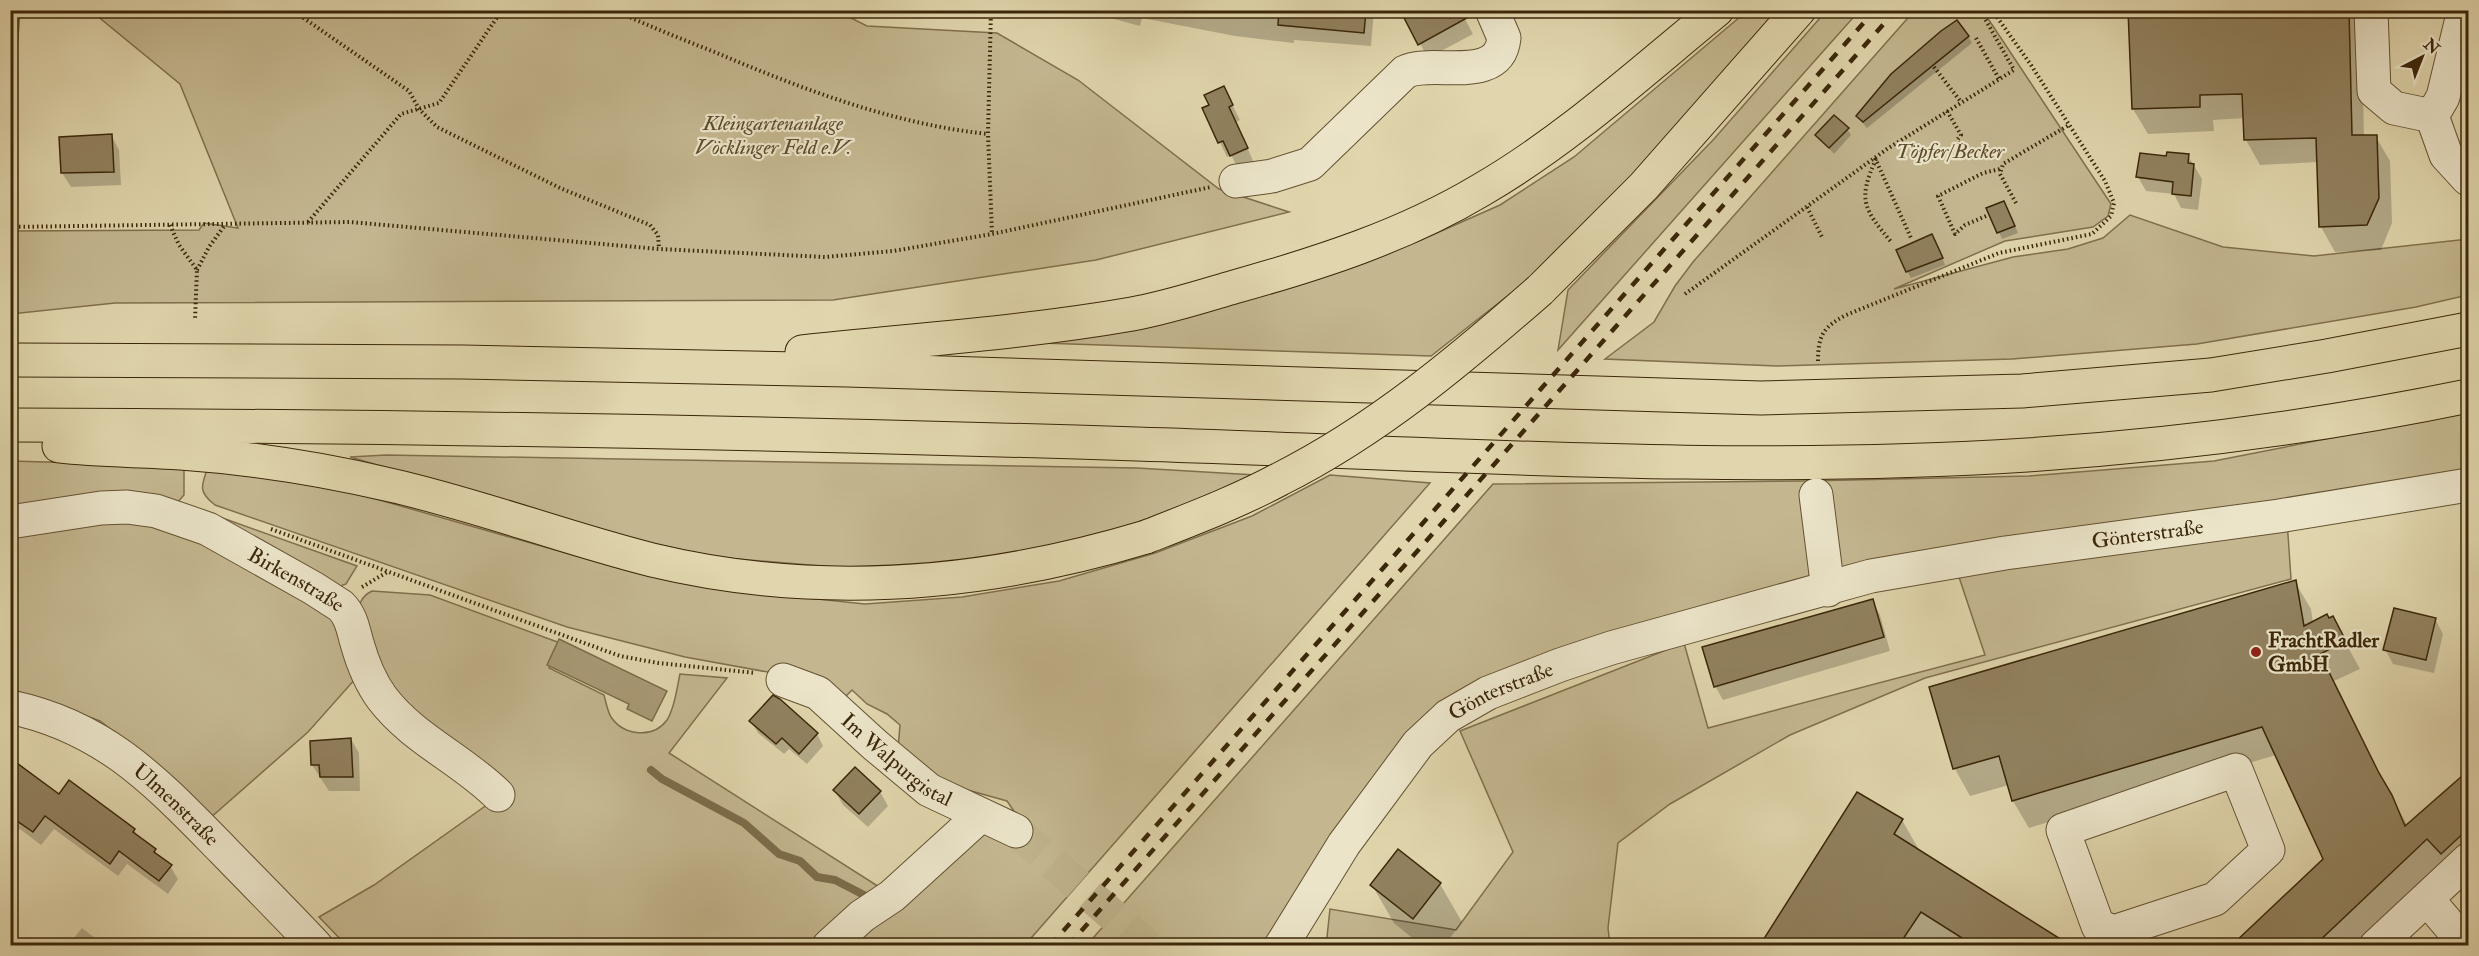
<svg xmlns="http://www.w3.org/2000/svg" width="2479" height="956" viewBox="0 0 2479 956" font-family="'IM FELL Double Pica',serif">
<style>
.green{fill:#c4b790;stroke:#806f4c;stroke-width:1.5}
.water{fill:#a89a75;stroke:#7c6c4a;stroke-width:1.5}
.shadow{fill:#0003}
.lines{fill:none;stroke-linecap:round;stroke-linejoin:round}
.stream{stroke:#7c6c4a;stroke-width:8}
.building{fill:#91815e;stroke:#3b2709;stroke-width:1.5}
.minor-tunnel{stroke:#bfb28b;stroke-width:33;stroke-dasharray:33 16;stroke-linecap:butt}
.minor-casing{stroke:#645232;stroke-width:35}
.highway-casing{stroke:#3b2709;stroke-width:35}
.path{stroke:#3b2709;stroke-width:4;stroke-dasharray:1.5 3;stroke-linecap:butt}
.minor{stroke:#ebe4c9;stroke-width:33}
.highway{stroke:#e0d5ac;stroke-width:33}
.rail{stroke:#3b2709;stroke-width:4.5;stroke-dasharray:10 10;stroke-linecap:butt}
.highway-bridge-casing{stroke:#3b2709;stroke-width:35;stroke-linecap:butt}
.highway-bridge{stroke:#e0d5ac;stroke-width:33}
.poi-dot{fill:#8f2418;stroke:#ebe4c9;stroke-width:2}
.labels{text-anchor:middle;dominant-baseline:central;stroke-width:4.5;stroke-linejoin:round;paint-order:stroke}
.park-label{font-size:21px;font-style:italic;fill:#5d4b2b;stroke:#ebe4c9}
.street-label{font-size:21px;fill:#3b2709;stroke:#ebe4c9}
.poi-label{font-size:21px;font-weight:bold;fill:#3b2709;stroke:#ebe4c9;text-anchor:start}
</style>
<rect width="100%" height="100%" fill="#e0d5ac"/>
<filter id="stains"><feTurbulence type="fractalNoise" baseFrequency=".00333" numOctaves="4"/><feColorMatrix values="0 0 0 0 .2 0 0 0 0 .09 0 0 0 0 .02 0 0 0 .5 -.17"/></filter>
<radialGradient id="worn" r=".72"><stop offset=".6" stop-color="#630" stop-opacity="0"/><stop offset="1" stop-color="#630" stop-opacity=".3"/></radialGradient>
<g class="green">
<path d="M 11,10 L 20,11 L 15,76 L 11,74 Z"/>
<path d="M 90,10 L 835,10 L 867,26 L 997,33 L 1078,80 L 1219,189 L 1289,212 L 1096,260 L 833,300 L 115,303 L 11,314 L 10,231 L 199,230 L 204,223 L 238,228 L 180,84 Z"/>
<path d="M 1827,10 L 1859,11 L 1558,350 L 1568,290 L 1714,139 Z"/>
<path d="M 1747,11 L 1782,11 L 1662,148 L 1538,272 L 1431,356 L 1041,343 L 1280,285 L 1421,240 L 1500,205 L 1574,157 Z"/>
<path d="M 1914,11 L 1983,11 L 2111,204 L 2108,216 L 2093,227 L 2005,241 L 1894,289 L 2013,257 L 2068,249 L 2103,238 L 2130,215 L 2223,247 L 2314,256 L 2468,239 L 2468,295 L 2416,307 L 2197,344 L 2012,359 L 1777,366 L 1605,359 L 1654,322 L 1675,286 L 1693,262 Z"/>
<path d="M 2468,411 L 2468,476 L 2023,542 L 1486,688 L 1267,945 L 1086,946 L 1493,484 L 1805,481 L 2029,476 L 2214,461 Z"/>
<path d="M 386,455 L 1137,468 L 1256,475 L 1139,523 L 1048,546 L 943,567 L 858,569 L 714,557 L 611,534 L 350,457 Z"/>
<path d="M 11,461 L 184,466 L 184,495 L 174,506 L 358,622 C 359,607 358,598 372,591 L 430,595 L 560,643 L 549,668 L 604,695 C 606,702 607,710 611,717 C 624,736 653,739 667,720 C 675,708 677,687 680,674 L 727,678 L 669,753 L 887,892 L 963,818 L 1022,823 L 1007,801 L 939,782 L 898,749 L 900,725 L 887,714 L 867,704 L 852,690 L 843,699 L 795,677 L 685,657 L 567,627 L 215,505 C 198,492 201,486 208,467 L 341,489 L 636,573 L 749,592 L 865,604 L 962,597 L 1059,581 L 1155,553 L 1252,516 L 1330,475 L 1430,483 L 1025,945 L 346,945 L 319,917 L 374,885 L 498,797 L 364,669 L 308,732 L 209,819 L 169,776 L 100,721 L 11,689 Z"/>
<path d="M 217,516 L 357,566 L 346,584 L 338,587 Z"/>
<path d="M 2287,520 L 2291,579 L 1925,678 L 1790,735 L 1670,804 L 1618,843 L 1608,928 L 1610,945 L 1326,946 L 1330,909 L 1456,930 L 1513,852 L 1460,731 L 1684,643 L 1708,728 L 1985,655 L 1956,568 Z"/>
</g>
<path class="water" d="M 559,639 L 667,691 L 652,721 L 627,709 L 629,704 L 547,665 Z"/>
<g class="shadow">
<path d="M 1081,10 L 1374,10 L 1371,46 L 1294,40 L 1294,43 L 1235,36 L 1142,18 L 1140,26 Z"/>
<path d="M 1460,10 L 1473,34 L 1428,58 L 1402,11 Z"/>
<path d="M 2130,10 L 2361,10 L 2364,137 L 2376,137 L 2390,161 L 2392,223 L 2381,250 L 2335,252 L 2321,227 L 2318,162 L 2260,165 L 2246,140 L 2245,118 L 2213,120 L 2214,131 L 2148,134 L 2133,109 Z"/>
<path d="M 1968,36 L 1972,43 L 1867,128 L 1862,122 L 1858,116 Z"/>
<path d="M 2468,76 L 2468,124 L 2462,112 L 2461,105 Z"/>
<path d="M 1231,102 L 1240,120 L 1236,122 L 1254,163 L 1239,170 L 1231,155 L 1227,157 L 1204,109 Z"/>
<path d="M 1847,129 L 1851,135 L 1834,154 L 1817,135 Z"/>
<path d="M 111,135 L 119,150 L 121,185 L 71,187 L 62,173 Z"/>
<path d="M 2188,156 L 2202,179 L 2198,210 L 2181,208 L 2174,194 L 2146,191 L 2138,177 L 2168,158 Z"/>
<path d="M 1988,209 L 2008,209 L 2018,233 L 2002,239 Z"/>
<path d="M 1936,242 L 1945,265 L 1911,278 L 1907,271 Z"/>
<path d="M 2295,582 L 2311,609 L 2313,623 L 2332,618 L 2360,669 L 2334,681 L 2389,793 L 2408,826 L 2468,786 L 2468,869 L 2444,865 L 2358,946 L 2235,946 L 2325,859 L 2276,755 L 2029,828 L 2013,801 L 2009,785 L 1970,796 L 1955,769 L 1931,688 Z"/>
<path d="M 1872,601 L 1880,615 L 1890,651 L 1723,700 L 1715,686 Z"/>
<path d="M 2435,619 L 2443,634 L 2434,673 L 2393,664 L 2385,649 Z"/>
<path d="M 751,721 L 817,734 L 823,746 L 807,764 L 789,749 L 784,754 L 758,733 Z"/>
<path d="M 351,739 L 359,753 L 360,791 L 329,791 L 312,765 Z"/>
<path d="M 10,772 L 59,796 L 69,782 L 134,830 L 139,838 L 170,866 L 178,879 L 168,894 L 127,864 L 118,876 L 54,829 L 41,845 L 20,829 L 10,841 Z"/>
<path d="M 835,791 L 880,792 L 888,806 L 868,827 L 843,805 Z"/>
<path d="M 1858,794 L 1902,820 L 1918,848 L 1916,850 L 2067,946 L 1948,946 L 1937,938 L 1932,946 L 1762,946 Z"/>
<path d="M 1440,884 L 1462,922 L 1444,946 L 1422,946 L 1394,923 L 1372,885 Z"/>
<path d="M 82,928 L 105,946 L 73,946 L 71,942 Z"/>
</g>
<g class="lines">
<path class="stream" d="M 651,770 L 662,779 L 744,823 L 779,854 L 800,861 L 817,877 L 835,880 L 864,895"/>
</g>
<g class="building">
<path d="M 1279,10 L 1366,10 L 1364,33 L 1278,25 Z"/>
<path d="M 1400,10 L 1474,10 L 1474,14 L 1418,45 Z"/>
<path d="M 2128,10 L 2349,10 L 2352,135 L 2377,135 L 2379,198 L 2367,225 L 2319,227 L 2316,138 L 2244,140 L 2242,94 L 2200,95 L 2200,107 L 2132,109 Z"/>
<path d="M 1957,20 L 1969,36 L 1863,122 L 1856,116 L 1891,74 L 1941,31 Z"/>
<path d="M 1224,86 L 1233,105 L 1229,107 L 1248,148 L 1230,156 L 1223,141 L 1218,143 L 1202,108 L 1209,105 L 1204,95 Z"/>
<path d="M 1834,115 L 1849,128 L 1829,148 L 1815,135 Z"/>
<path d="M 112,134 L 114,172 L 61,173 L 59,137 Z"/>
<path d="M 2167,152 L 2189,154 L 2188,163 L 2194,164 L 2191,196 L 2172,194 L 2173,182 L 2136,177 L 2140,153 L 2166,156 Z"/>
<path d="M 2004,201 L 2015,226 L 1997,233 L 1986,208 Z"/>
<path d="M 1932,234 L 1943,258 L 1906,272 L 1896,250 Z"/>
<path d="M 2296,580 L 2304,626 L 2327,614 L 2329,618 L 2333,616 L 2346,641 L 2320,654 L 2379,773 L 2392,795 L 2405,826 L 2469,770 L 2469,828 L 2441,854 L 2427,839 L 2315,945 L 2232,945 L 2323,859 L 2262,727 L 2012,801 L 1999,756 L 1953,769 L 1929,687 Z"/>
<path d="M 1873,599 L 1884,637 L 1714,687 L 1702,647 Z"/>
<path d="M 2394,608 L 2436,618 L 2426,660 L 2383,650 Z"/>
<path d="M 773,695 L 780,699 L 818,733 L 799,754 L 782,738 L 776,744 L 749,721 Z"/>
<path d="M 351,738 L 353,777 L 320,777 L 319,765 L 311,765 L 310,741 Z"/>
<path d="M 10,758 L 59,794 L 69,780 L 135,829 L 133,832 L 156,849 L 154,852 L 172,865 L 159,881 L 119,851 L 110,864 L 45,816 L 33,832 L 10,816 Z"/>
<path d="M 855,767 L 881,791 L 859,814 L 833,790 Z"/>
<path d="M 1857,792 L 1903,819 L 1894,834 L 2070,945 L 1973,945 L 1921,912 L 1899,945 L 1760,945 Z"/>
<path d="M 1398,849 L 1441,883 L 1413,919 L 1370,885 Z"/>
</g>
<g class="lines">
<path class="minor-tunnel" d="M 1016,831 L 1148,946"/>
<g class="minor-casing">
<g id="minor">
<path d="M 2371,10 L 2374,91 L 2394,108 L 2432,116 L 2446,155 L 2468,179"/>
<path d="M 2432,116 L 2443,97 L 2464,10"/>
<path d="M 1236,181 L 1272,176 L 1310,164 L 1405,72 C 1432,58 1499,86 1504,38 L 1492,10"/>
<path d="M 1816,495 L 1828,590"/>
<path id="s1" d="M 10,522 L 101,508 L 127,507 L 156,511 L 208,529 L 313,588 L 341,606 C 351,616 353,629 357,643 C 362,661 371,683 382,698 C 413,739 462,759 498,795"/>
<path id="s2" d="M 783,680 L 818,693 L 875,745 L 929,790 L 1016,831"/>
<path id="s3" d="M 10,707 C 106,727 157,783 223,850 C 254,882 285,913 316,946"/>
<path d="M 2236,770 L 2268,850 L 2215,899 L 2114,932 L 2098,926 L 2063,830 Z"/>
<path d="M 2427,899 L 2467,946"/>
<path d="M 829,946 L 862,916 L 892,896 L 981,815"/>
<path id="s4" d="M 1281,946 L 1344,844 L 1418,744 L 1448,716 L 1488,693 L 1560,665 L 1611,648 L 1871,576 L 2005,553 L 2279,516 L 2468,485"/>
<path d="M 2376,946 L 2468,860"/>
</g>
</g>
<g class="highway-casing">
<g id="highway">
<path d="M 1540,290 L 1644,186 L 1799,10"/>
<path d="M 802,352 C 912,340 1023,333 1132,314 C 1166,308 1200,297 1234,287 C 1320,263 1404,236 1481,190 C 1567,140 1640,73 1717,10"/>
<path d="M 10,360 L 463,362 L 847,370 L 1761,398 L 2022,391 L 2211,375 L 2327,356 L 2468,329"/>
<path d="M 10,425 C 386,426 761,432 1137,444 C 1433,453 1731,474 2027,455 C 2176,445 2323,426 2468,396"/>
<path d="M 59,446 C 99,451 141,450 181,453 C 252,458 322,469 390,485 C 479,505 564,538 652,560 C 819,600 984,586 1146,537"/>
</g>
</g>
<g class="path">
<path d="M 292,10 L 409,91 L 419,109 L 437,127 L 560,188 L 650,225 L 658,235 L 659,249"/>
<path d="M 614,10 C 646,25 679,38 712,51 C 800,88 892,124 988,134"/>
<path d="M 991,10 L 988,134 L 992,234"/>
<path d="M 10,13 L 10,57"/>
<path d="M 1976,38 L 1999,79"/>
<path d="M 1934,67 L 1961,102"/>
<path d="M 1947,111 L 1961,135 L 1957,140 L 1961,149"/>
<path d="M 1875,158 L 1911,238"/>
<path d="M 1876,159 C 1857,201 1864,209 1892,243"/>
<path d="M 2016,203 L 2000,174 L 2003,164 L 2069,125"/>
<path d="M 1807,207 L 1823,239"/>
<path d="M 1986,216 L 1965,225 L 1955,234 L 1938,196 L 1983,173 L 2000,169"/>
<path d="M 308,222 L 401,114 L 439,103 L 502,10"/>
<path d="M 170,225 L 179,245 L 197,270 L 195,319"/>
<path d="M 10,227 L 350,222 L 659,249 L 825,257 L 893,251 L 992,234 L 1211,187"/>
<path d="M 197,270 L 209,247 L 225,225"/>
<path d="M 1685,294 L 1887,149 L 2014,70 L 1980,10"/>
<path d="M 1818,361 C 1818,336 1823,327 1846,315 L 1999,253 L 2092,234 L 2111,216 L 2114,203 L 2105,181 L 2031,65 L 1992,10"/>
<path d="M 271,529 L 620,656 L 658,663 L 756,673"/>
<path d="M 362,587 L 389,571"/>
</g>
<use href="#minor" class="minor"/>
<use href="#highway" class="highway"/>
<g class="rail">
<path d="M 1050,946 L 1875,10"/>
<path d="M 1068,946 L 1896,10"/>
</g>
<g class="highway-bridge-casing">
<path id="highway-bridge" d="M 1146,537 C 1192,519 1237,502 1280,479 C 1377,430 1459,361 1540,290"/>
</g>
<use href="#highway-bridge" class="highway-bridge"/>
</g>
<circle class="poi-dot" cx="2256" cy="652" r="6"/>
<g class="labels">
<g class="park-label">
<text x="773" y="123">Kleingartenanlage<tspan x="773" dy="24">Vöcklinger Feld e.V.</tspan></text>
<text x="1950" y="151">Töpfer/Becker</text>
</g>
<g class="street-label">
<text stroke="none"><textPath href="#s4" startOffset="1012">Gönterstraße</textPath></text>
<text stroke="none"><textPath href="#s1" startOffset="304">Birkenstraße</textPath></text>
<text stroke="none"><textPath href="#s4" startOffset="344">Gönterstraße</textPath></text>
<text stroke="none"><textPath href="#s2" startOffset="141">Im Walpurgistal</textPath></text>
<text stroke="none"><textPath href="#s3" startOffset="196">Ulmenstraße</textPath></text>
</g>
<g class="poi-label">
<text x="2268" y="640">FrachtRadler<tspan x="2268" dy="24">GmbH</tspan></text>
</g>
</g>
<rect width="2479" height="956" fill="none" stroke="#e0d5ac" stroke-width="36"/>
<rect x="12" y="12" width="2455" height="932" fill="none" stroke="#3b2709" stroke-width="3"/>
<rect x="18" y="18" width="2443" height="920" fill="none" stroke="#3b2709" stroke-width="1.5"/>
<g transform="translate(2422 57) rotate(42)" stroke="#ebe4c9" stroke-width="4.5" paint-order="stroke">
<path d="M0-4.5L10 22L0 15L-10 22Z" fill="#3b2709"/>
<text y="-9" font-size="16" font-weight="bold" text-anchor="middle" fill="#3b2709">N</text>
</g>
<rect width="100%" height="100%" filter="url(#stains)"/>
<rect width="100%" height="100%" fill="url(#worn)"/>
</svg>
